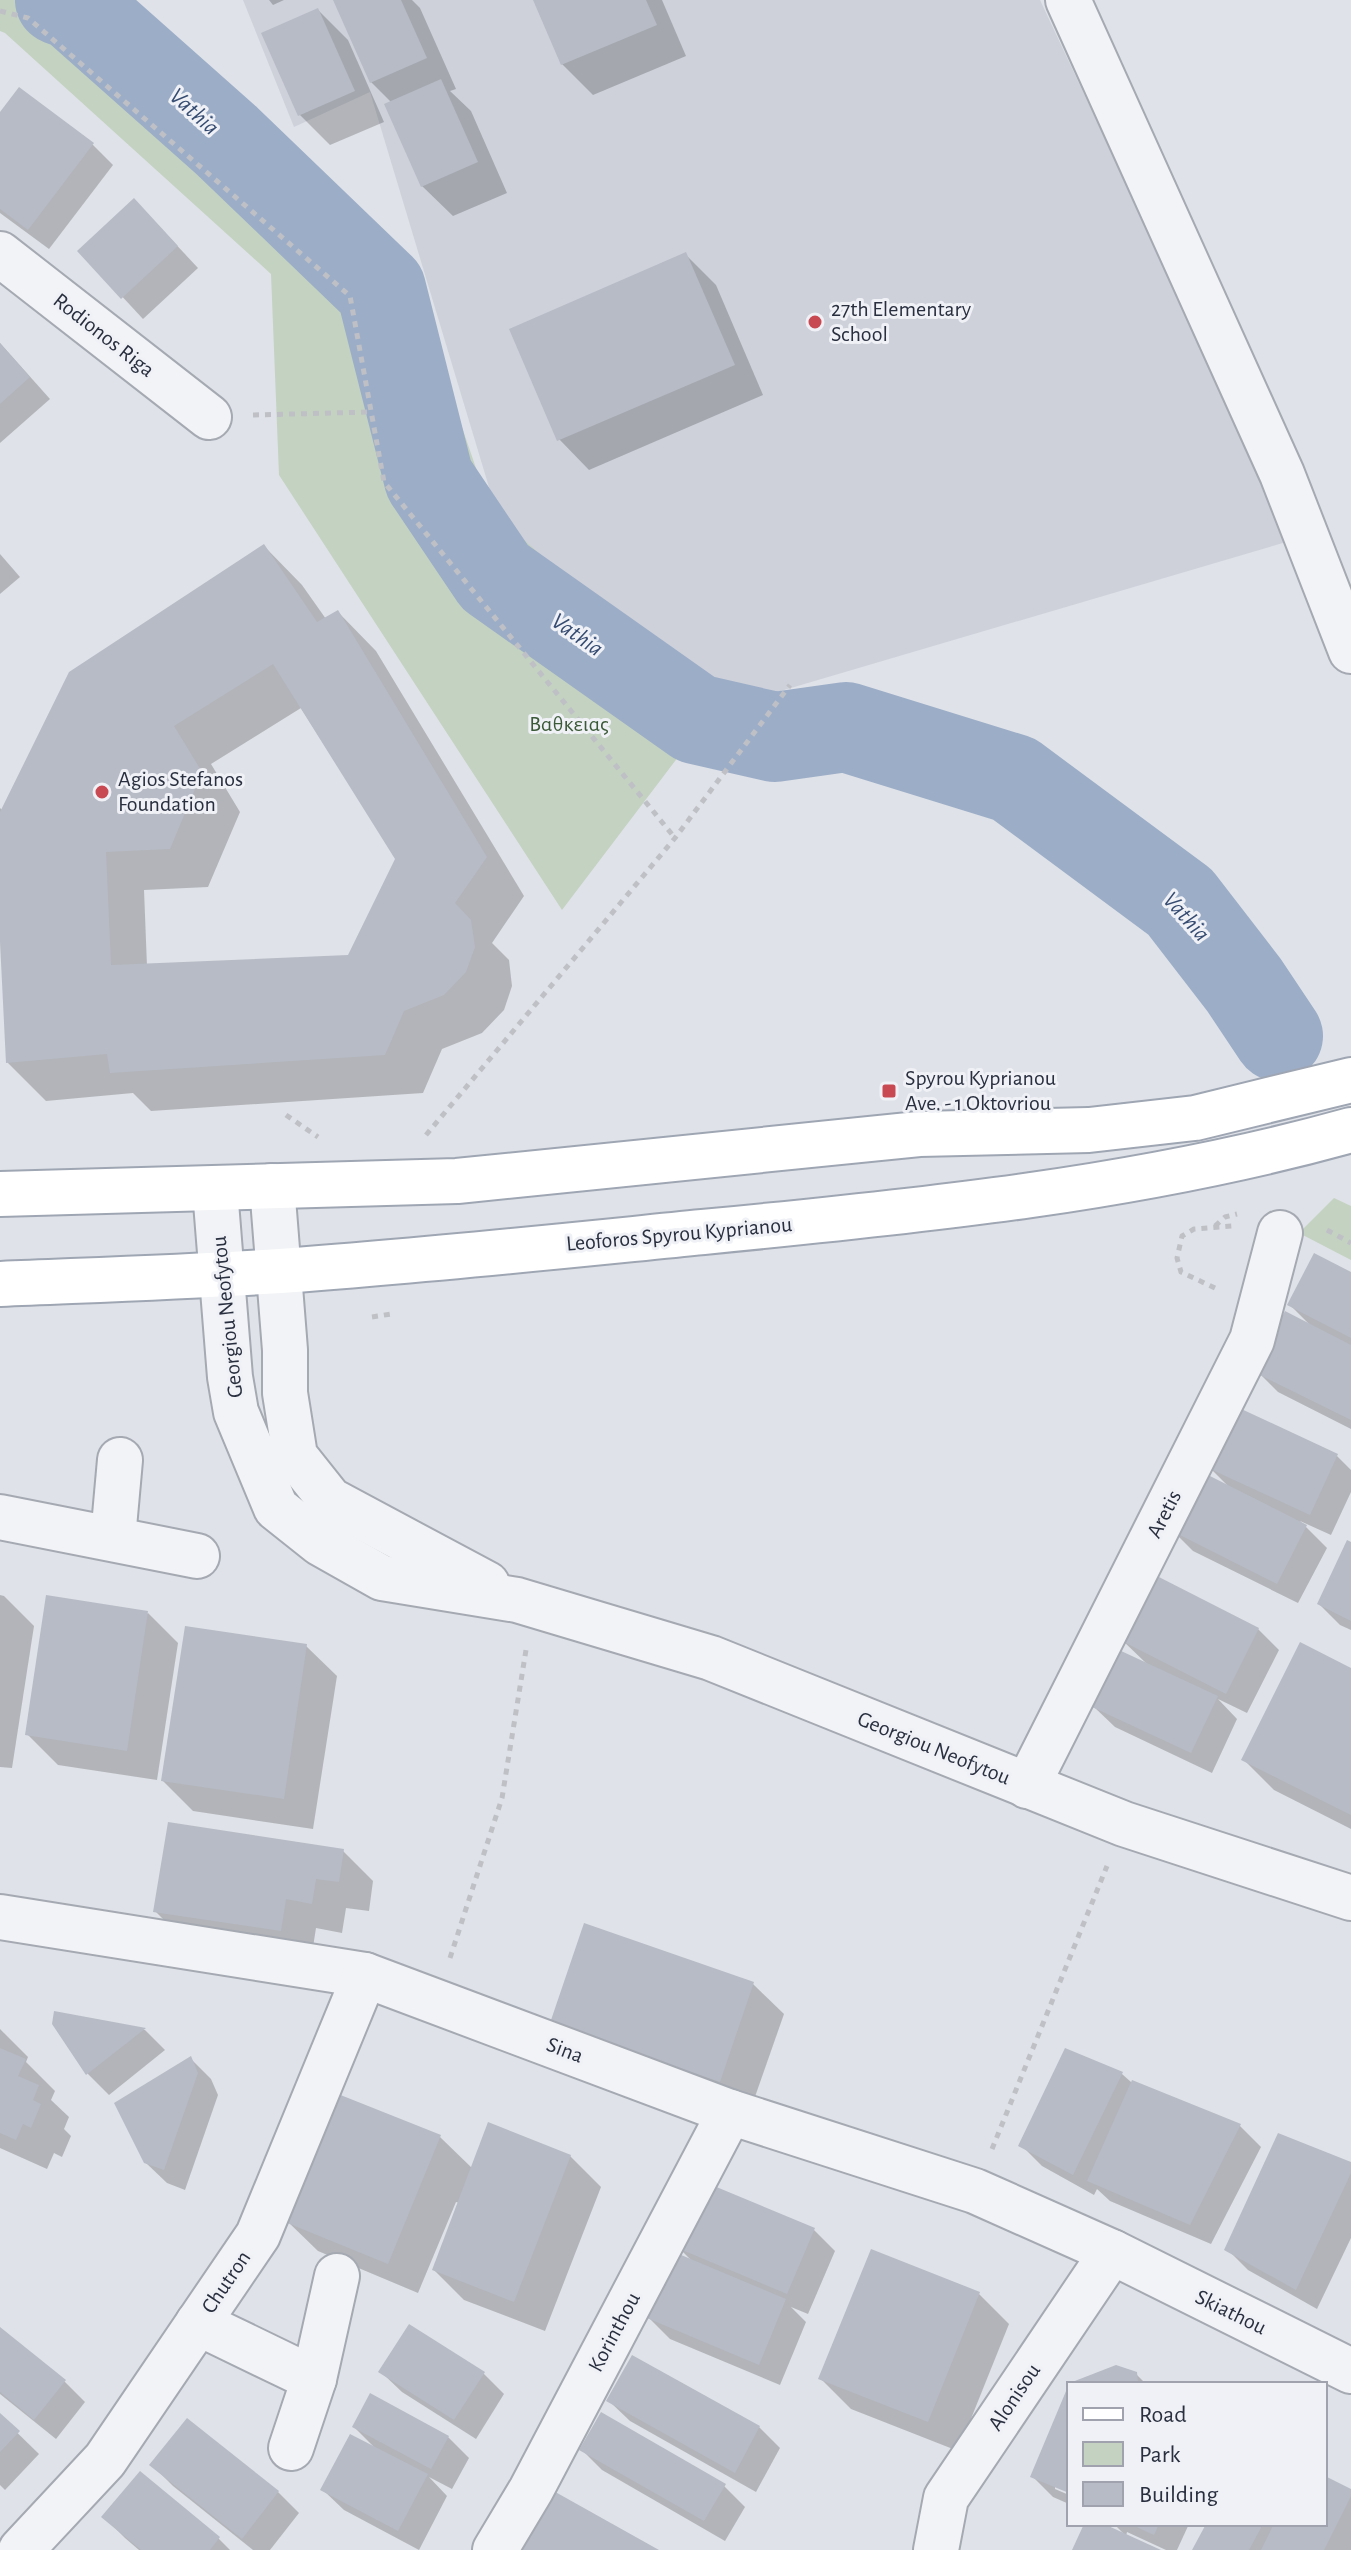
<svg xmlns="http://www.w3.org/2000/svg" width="1351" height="2550" viewBox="0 0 1351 2550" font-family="'Alegreya Sans',sans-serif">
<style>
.built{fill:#ced1da}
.green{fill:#c4d2c1}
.shadow{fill:#0003;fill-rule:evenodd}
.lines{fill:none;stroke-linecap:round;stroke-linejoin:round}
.river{stroke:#9cadc7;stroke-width:90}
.building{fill:#b7bbc5;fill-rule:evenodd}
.minor-casing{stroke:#a5a9b2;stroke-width:48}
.major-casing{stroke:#9fa6b3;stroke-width:48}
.path{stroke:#bec0c6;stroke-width:5;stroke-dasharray:6 6;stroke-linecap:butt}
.minor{stroke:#f2f3f6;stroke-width:44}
.major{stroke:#fff;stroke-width:44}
.poi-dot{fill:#c84952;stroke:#eff1f6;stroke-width:3}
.labels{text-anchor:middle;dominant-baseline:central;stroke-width:6;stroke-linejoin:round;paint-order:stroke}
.poi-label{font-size:22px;fill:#292f3f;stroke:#eff1f6;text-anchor:start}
.street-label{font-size:22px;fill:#292f3f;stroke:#eff1f6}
.park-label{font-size:22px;fill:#3b5a37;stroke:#eff1f6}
.water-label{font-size:24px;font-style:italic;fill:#354b71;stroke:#eff1f6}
</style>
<rect width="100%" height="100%" fill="#dfe2e8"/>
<path class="built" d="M 243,0 L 1040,0 L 1293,540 L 713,711 L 498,517 L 370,92 L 294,127 Z"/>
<g class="green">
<path d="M 0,0 L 102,0 L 404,258 L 490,509 L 713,711 L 562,910 L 279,475 L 271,274 L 5,33 L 0,31 Z"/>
<path d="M 1334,1198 L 1351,1206 L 1351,1260 L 1299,1233 Z"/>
</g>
<g class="shadow">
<path d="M 269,0 L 284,0 L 273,5 Z"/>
<path d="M 338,0 L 412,0 L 420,8 L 456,89 L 450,91 L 471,111 L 507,193 L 453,216 L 422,186 L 392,103 L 371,82 Z"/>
<path d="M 535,0 L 662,0 L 686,56 L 593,95 L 562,64 Z"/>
<path d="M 318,10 L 348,40 L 384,122 L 330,145 L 300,115 Z"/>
<path d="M 0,115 L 93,145 L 113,165 L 49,249 L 0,213 Z"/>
<path d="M 155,222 L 198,268 L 143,319 L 80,251 Z"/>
<path d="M 686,255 L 716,285 L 763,395 L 589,470 L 559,439 Z"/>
<path d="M 0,343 L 50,399 L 0,443 Z"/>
<path d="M 264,546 L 302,585 L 326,619 L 338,612 L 376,651 L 524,896 L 492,943 L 509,960 L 512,986 L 504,1010 L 482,1033 L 442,1049 L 423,1093 L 151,1111 L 133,1093 L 46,1101 L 8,1063 L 0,901 L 0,808 L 3,811 ZM 301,708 L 397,859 L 349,957 L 147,966 L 144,890 L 208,887 L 240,812 L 211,764 Z"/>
<path d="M 0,554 L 20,577 L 0,594 Z"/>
<path d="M 1351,1274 L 1351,1429 L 1278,1392 L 1257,1371 L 1310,1325 L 1290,1305 Z"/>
<path d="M 1238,1410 L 1337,1456 L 1351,1470 L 1351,1492 L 1331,1535 L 1300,1521 L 1327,1548 L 1298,1603 L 1193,1551 L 1172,1530 L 1231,1489 L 1210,1468 Z"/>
<path d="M 1351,1544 L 1351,1630 L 1340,1625 L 1319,1604 Z"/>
<path d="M 0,1595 L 4,1596 L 34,1626 L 12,1768 L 0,1767 Z"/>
<path d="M 148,1613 L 178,1643 L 157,1780 L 58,1765 L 27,1734 Z"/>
<path d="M 1258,1629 L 1279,1650 L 1247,1713 L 1218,1699 L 1237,1719 L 1212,1773 L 1115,1727 L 1094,1707 L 1148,1665 L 1122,1640 Z"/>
<path d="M 306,1646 L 337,1676 L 313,1829 L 193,1811 L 163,1781 Z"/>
<path d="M 1351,1671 L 1351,1829 L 1274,1790 L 1243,1759 Z"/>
<path d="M 343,1851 L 373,1881 L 369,1911 L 346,1908 L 342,1933 L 316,1928 L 311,1960 L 186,1942 L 155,1911 Z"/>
<path d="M 753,1984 L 784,2014 L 750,2111 L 582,2052 Z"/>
<path d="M 56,2013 L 145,2030 L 165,2050 L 109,2095 L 88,2074 L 54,2024 Z"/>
<path d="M 0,2029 L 28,2057 L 26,2062 L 55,2091 L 51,2100 L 69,2117 L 64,2129 L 71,2136 L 62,2157 L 54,2153 L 47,2169 L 0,2148 Z"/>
<path d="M 1066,2051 L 1122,2074 L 1131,2082 L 1240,2126 L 1261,2147 L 1211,2244 L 1110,2201 L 1097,2189 L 1094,2195 L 1042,2166 L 1021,2145 Z"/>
<path d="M 190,2058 L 211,2079 L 218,2095 L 185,2190 L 167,2183 L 145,2162 Z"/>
<path d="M 440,2137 L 473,2169 L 570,2156 L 601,2187 L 545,2331 L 464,2300 L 434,2270 L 460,2203 L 456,2202 L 418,2293 L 318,2251 L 287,2221 Z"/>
<path d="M 1351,2164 L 1351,2238 L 1317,2309 L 1248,2270 L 1227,2249 Z"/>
<path d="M 814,2230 L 835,2251 L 808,2314 L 791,2307 L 806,2322 L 780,2385 L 670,2339 L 649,2318 L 693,2262 L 678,2247 Z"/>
<path d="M 979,2294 L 1009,2324 L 958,2451 L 851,2409 L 821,2379 Z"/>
<path d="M 0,2330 L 65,2382 L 85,2402 L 56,2439 L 0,2394 Z"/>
<path d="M 381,2372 L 484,2374 L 504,2394 L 476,2439 L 402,2392 Z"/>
<path d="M 1136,2374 L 1146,2384 L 1072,2384 Z"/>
<path d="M 1069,2389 L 1069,2491 L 1055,2485 L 1055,2489 L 1069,2495 L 1069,2504 L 1053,2497 L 1032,2476 Z"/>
<path d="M 609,2401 L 759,2427 L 780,2448 L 756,2492 L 630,2421 Z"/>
<path d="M 0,2416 L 39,2454 L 5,2490 L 0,2485 Z"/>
<path d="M 187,2421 L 278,2492 L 299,2513 L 270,2550 L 253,2550 L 173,2486 L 152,2465 Z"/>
<path d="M 354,2427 L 448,2437 L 469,2458 L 452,2489 L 429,2477 L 447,2496 L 419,2550 L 344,2510 L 323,2490 L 375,2448 Z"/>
<path d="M 581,2449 L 724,2486 L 745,2507 L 725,2541 L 602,2470 Z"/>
<path d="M 140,2474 L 219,2539 L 230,2550 L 139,2550 L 125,2538 L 104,2517 Z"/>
<path d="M 1325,2478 L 1351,2491 L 1351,2550 L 1194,2550 L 1208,2524 L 1325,2524 Z"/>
<path d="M 1087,2524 L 1099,2524 L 1126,2536 L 1114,2524 L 1189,2524 L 1177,2550 L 1166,2550 L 1127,2532 L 1126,2536 L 1156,2550 L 1074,2550 Z"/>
</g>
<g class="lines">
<path class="river" d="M 60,0 L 74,5 L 226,140 L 381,289 L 429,479 L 495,577 L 696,719 L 775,737 L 846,727 L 1014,779 L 1180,902 L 1244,985 L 1278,1036"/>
</g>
<g class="building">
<path d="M 333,0 L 401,0 L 427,58 L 370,83 Z"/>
<path d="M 533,0 L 646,0 L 657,25 L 561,65 Z"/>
<path d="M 318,8 L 355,91 L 298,116 L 261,33 Z"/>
<path d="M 441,79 L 478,162 L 421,187 L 384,104 Z"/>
<path d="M 19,87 L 94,143 L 28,230 L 0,209 L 0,112 Z"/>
<path d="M 134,198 L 178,246 L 121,299 L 77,251 Z"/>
<path d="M 686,252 L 735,365 L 557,441 L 509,329 Z"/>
<path d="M 0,343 L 30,377 L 0,404 Z"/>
<path d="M 264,544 L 317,622 L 338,610 L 487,857 L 455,903 L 471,920 L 475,947 L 466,972 L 444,995 L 404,1011 L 385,1055 L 110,1073 L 107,1054 L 6,1063 L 0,942 L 0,812 L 69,672 ZM 273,664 L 395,859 L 348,955 L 111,965 L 106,852 L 170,849 L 202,772 L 174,726 Z"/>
<path d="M 1314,1253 L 1351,1272 L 1351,1338 L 1287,1305 Z"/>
<path d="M 1285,1311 L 1351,1345 L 1351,1420 L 1254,1372 Z"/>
<path d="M 1237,1407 L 1338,1454 L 1310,1515 L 1208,1468 Z"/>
<path d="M 1200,1471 L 1307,1525 L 1277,1584 L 1170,1530 Z"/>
<path d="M 1347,1540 L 1351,1542 L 1351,1621 L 1317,1604 Z"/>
<path d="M 1153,1574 L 1259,1628 L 1226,1694 L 1120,1640 Z"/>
<path d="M 46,1595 L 148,1611 L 127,1751 L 25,1735 Z"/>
<path d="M 185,1626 L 307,1644 L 284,1799 L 161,1781 Z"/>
<path d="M 1300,1642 L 1351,1668 L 1351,1815 L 1241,1760 Z"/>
<path d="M 1119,1650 L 1218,1696 L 1191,1753 L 1092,1707 Z"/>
<path d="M 168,1822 L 344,1849 L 339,1882 L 316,1879 L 312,1904 L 286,1899 L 281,1931 L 153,1912 Z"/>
<path d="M 584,1923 L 754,1982 L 720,2082 L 550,2023 Z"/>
<path d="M 54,2011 L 146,2028 L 86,2075 L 52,2024 Z"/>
<path d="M 0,2048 L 26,2059 L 18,2076 L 39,2085 L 33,2100 L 41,2104 L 31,2128 L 23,2124 L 16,2140 L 0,2133 Z"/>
<path d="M 1065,2048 L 1123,2072 L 1073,2175 L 1018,2146 Z"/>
<path d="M 191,2056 L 198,2073 L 164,2170 L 144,2163 L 114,2103 Z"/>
<path d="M 1132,2080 L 1241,2124 L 1190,2225 L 1087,2181 Z"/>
<path d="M 338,2094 L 441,2135 L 388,2264 L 285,2222 Z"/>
<path d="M 488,2122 L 571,2155 L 514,2302 L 432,2270 Z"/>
<path d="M 1278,2133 L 1351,2162 L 1351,2173 L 1296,2290 L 1224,2250 Z"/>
<path d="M 702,2181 L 815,2228 L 787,2294 L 675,2247 Z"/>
<path d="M 871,2249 L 980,2292 L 928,2422 L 818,2379 Z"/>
<path d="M 674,2252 L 786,2299 L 759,2365 L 647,2318 Z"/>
<path d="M 409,2324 L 485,2372 L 454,2420 L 378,2372 Z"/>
<path d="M 0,2327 L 66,2380 L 34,2420 L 0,2392 Z"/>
<path d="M 632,2355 L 760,2426 L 735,2473 L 606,2401 Z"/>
<path d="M 1116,2365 L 1137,2372 L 1138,2384 L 1067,2384 Z"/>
<path d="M 1069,2384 L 1069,2493 L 1030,2477 Z"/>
<path d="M 370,2393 L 449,2436 L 431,2469 L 352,2427 Z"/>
<path d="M 601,2412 L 726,2484 L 704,2521 L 579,2450 Z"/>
<path d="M 0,2413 L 20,2431 L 0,2452 Z"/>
<path d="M 187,2418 L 279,2491 L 242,2539 L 149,2465 Z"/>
<path d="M 350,2434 L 428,2474 L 398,2531 L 320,2490 Z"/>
<path d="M 140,2471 L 220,2537 L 210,2550 L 141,2550 L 101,2517 Z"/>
<path d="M 1325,2476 L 1351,2489 L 1351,2496 L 1324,2550 L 1261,2550 L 1274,2524 L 1325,2524 Z"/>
<path d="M 550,2489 L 659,2550 L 516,2550 Z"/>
<path d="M 1084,2524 L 1104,2524 L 1161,2550 L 1072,2550 Z"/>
<path d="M 1130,2524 L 1159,2524 L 1154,2535 Z"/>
<path d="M 1206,2524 L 1263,2524 L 1249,2550 L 1192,2550 Z"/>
</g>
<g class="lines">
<g class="minor-casing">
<g id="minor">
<path d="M 1068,0 L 1282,474 L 1351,651"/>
<path d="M 0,254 L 209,417"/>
<path d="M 272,1186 L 285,1350 L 285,1393 L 295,1456 L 330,1500 L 487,1584"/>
<path d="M 215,1190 L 230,1377 L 236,1412 L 276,1508 L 320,1543 L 382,1578 L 517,1600 L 711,1658 L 1124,1824 L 1351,1898"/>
<path d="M 0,1517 L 197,1556"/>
<path d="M 113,1538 L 120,1460"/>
<path d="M 1027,1786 L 1252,1340 L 1280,1233"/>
<path d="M 0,1917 L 365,1975 L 730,2112 L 975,2191 L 1112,2252 L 1351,2371"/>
<path d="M 198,2323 L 314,2379"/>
<path d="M 291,2448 L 314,2379 L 337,2276"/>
<path d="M 21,2550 L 105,2460 L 258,2235 L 365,1975"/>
<path d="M 495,2550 L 531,2490 L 730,2112"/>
<path d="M 936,2550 L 946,2498 L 1112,2252"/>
</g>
</g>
<g class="major-casing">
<g id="major">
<path d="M 0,1194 L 457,1181 L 919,1134 L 1089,1130 L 1195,1118 L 1351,1080"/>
<path d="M 0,1284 C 93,1280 187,1277 280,1271 C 421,1261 562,1246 703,1232 C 921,1211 1140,1189 1351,1130"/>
</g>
</g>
<g class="path">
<path d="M 0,11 L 28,18 L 350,296 L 384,482 L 675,838"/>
<path d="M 253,415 L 371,412"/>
<path d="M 286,1115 L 318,1137"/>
<path d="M 426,1135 L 675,838 L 790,685"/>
<path d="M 1215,1226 L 1225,1217 L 1237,1214"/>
<path d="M 1327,1230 L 1351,1243"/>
<path d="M 1215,1288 L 1181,1272 L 1177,1258 L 1182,1236 L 1194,1229 L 1232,1226"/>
<path d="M 372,1317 L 391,1314"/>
<path d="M 450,1958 L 502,1798 L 526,1650"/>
<path d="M 992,2149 L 1107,1866"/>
</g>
<use href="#minor" class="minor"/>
<use href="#major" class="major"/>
</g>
<g class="poi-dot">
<circle cx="815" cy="322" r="8"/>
<circle cx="102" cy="792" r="8"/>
<rect x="881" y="1083" width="16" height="16" rx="4"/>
</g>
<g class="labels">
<g class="poi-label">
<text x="831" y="309">27th Elementary<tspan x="831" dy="25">School</tspan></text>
<text x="118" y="779">Agios Stefanos<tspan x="118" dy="25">Foundation</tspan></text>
<text x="905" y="1078">Spyrou Kyprianou<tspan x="905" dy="25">Ave. - 1 Oktovriou</tspan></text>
</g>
<g class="street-label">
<text transform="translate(104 335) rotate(38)">Rodionos Riga</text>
<text transform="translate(679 1234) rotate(-5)">Leoforos Spyrou Kyprianou</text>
<text transform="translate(227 1317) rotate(-96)">Georgiou Neofytou</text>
<text transform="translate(1164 1514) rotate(-63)">Aretis</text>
<text transform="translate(934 1748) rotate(22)">Georgiou Neofytou</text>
<text transform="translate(565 2050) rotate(21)">Sina</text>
<text transform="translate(226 2282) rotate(-56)">Chutron</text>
<text transform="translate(1231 2312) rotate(26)">Skiathou</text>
<text transform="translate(614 2332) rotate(-62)">Korinthou</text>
<text transform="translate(1014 2397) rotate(-56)">Alonisou</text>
</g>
<g class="park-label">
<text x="569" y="724">Βαθκειας</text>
</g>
<g class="water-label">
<text transform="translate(194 112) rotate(42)">Vathia</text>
<text transform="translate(577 635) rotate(35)">Vathia</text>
<text transform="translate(1186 917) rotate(48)">Vathia</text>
</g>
</g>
<rect x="1067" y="2382" width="260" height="144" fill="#eff1f6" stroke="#a0a3ad" stroke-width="2"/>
<rect x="1083" y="2408" width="40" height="12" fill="#ffffff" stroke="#a0a3ad" stroke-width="2"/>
<text x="1139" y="2422" font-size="24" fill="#292f3f">Road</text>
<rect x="1083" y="2442" width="40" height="24" fill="#c4d2c1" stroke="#a0a3ad" stroke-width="2"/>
<text x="1139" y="2462" font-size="24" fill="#292f3f">Park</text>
<rect x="1083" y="2482" width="40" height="24" fill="#b7bbc5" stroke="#a0a3ad" stroke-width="2"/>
<text x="1139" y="2502" font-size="24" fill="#292f3f">Building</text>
</svg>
